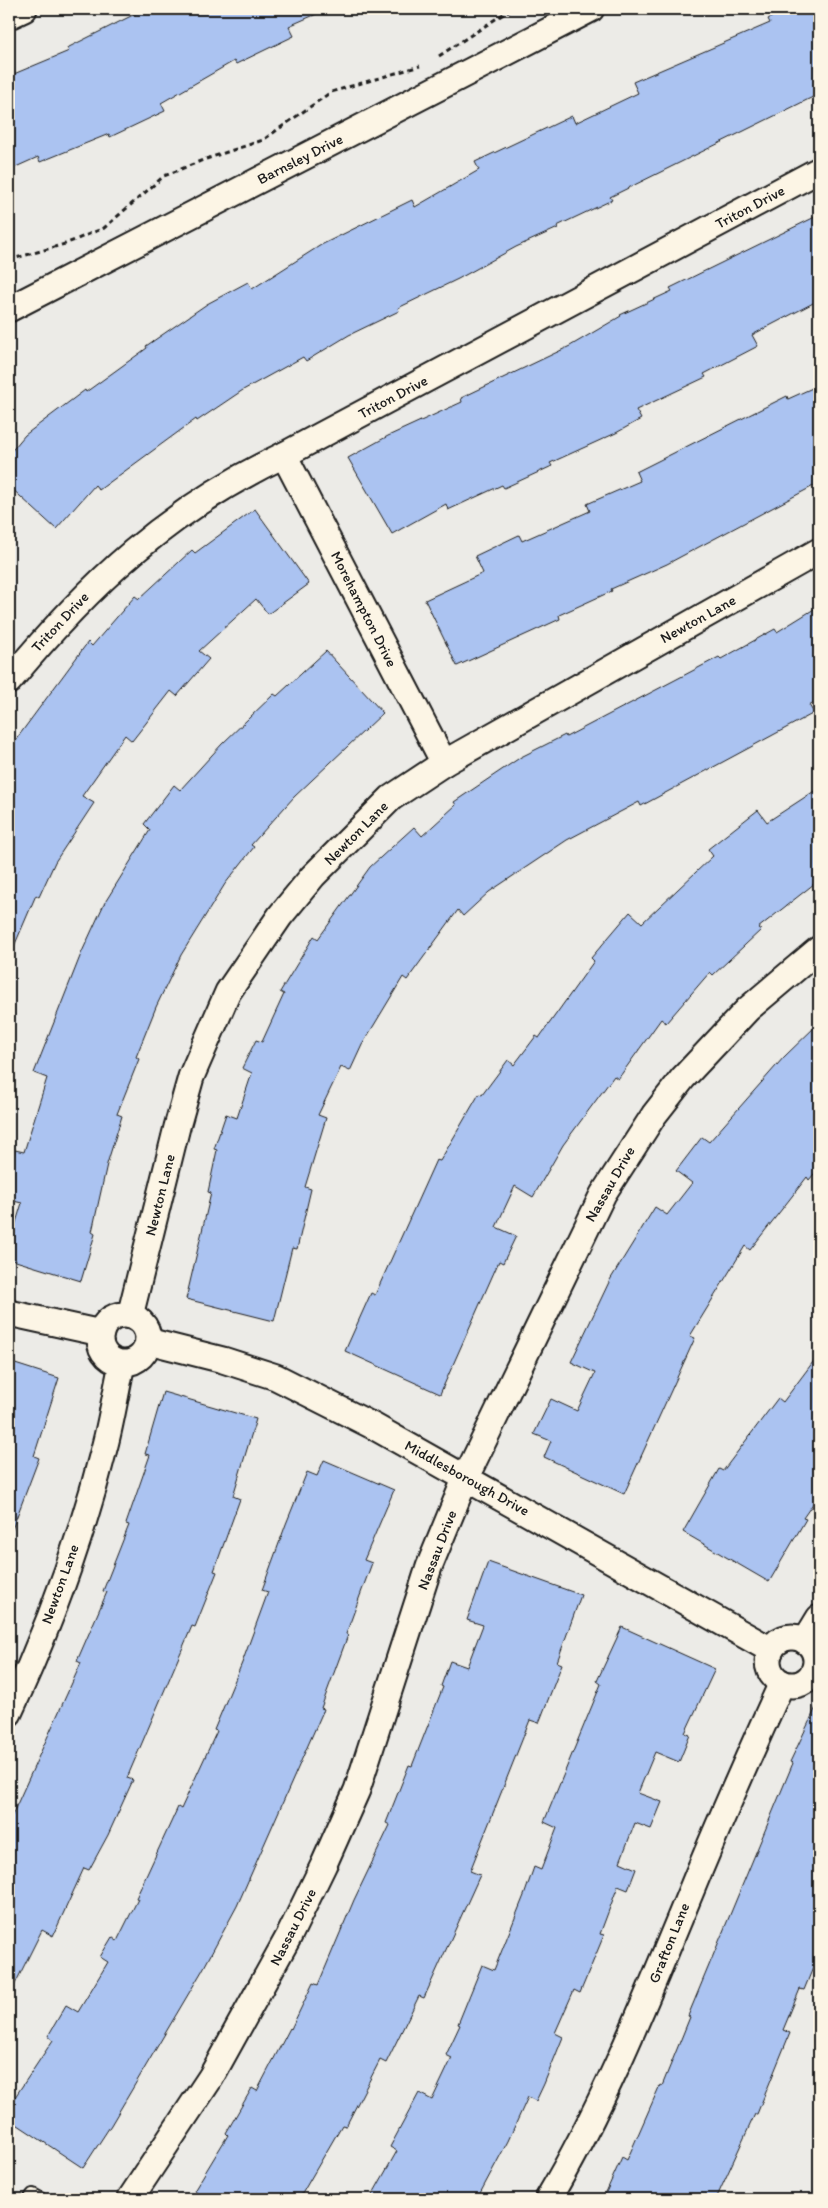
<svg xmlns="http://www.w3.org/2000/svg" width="828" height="2208" viewBox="0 0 828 2208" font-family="Itim,sans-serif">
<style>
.building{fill:#abc3f1;stroke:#1c1c1c}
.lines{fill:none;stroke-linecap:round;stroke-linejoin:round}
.service-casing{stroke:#1c1c1c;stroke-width:16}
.minor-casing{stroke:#1c1c1c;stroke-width:29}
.path{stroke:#1c1c1c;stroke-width:3;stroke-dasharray:5 4;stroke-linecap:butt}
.service{stroke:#fcf5e5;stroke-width:12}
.minor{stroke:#fcf5e5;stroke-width:25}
.labels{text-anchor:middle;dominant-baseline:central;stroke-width:4.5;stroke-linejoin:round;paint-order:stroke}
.street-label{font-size:15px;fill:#1c1c1c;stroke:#fcf5e5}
</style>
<rect width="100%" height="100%" fill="#ecebe7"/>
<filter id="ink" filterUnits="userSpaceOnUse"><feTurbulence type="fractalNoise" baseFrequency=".02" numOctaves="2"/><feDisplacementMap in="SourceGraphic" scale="10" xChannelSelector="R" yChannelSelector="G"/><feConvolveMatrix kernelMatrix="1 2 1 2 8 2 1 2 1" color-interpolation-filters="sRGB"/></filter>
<g filter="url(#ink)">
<g class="building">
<path d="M 145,9 L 328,9 L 289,26 L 294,36 L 236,64 L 234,61 L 161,103 L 165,111 L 110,137 L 109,134 L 40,162 L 38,157 L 9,170 L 9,76 L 69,51 L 67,48 Z"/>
<path d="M 786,9 L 819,9 L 819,94 L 610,197 L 612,200 L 557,226 L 558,228 L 516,247 L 458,279 L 398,308 L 399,311 L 349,335 L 306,361 L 303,357 L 243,390 L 197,421 L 196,419 L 99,490 L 95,485 L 56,529 L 9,486 L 9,454 L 25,435 L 85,390 L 86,392 L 147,348 L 146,346 L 207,304 L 248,282 L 252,289 L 321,245 L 412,200 L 415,207 L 479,170 L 475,162 L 572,116 L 575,123 L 638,93 L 633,82 L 770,23 L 768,19 Z"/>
<path d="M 819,215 L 819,300 L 752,335 L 758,346 L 704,374 L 706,377 L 636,410 L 641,419 L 616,433 L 550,463 L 552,466 L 504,488 L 502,485 L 448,510 L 446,504 L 392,534 L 348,458 L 388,436 L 462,402 L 461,398 L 570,346 L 621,316 L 620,315 L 672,291 L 670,288 Z"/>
<path d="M 819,385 L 819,483 L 667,564 L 611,589 L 612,591 L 559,615 L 560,619 L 457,666 L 425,600 L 483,573 L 475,556 L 519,535 L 522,541 L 590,511 L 587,504 L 640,481 L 636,472 L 787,396 L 788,399 Z"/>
<path d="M 255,509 L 309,584 L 268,614 L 256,599 L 199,651 L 209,659 L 177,696 L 171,691 L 132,741 L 125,735 L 82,796 L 94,803 L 55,862 L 39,897 L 36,895 L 9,958 L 9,749 L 88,642 L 92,646 L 135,596 L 139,599 L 192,550 L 195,553 Z"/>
<path d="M 819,606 L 819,699 L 809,705 L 814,713 L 641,806 L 639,802 L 567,840 L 489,892 L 463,916 L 458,910 L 407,980 L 403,977 L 362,1045 L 350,1071 L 341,1067 L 318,1115 L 326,1118 L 305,1187 L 311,1189 L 297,1249 L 292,1248 L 274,1321 L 186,1299 L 211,1193 L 208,1192 L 217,1150 L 214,1149 L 226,1114 L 237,1118 L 252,1073 L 242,1068 L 256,1040 L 262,1042 L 284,994 L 280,992 L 314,936 L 318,939 L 370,867 L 414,827 L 422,836 L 456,805 L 454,802 L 521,757 L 565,735 L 566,737 L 719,657 L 721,659 L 775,629 L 777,632 Z"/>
<path d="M 326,651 L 383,713 L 294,797 L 251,845 L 254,847 L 225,884 L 181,955 L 156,1007 L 136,1057 L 139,1059 L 117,1114 L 122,1116 L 107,1164 L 92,1232 L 95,1234 L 81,1281 L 9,1259 L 9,1245 L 22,1203 L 9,1200 L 9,1177 L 15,1150 L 24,1152 L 47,1078 L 34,1073 L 81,954 L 104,904 L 150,830 L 144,824 L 174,785 L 180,790 L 222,744 L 274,694 L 277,696 Z"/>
<path d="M 819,788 L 819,880 L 758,928 L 761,930 L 713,975 L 710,972 L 666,1023 L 661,1019 L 618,1079 L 614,1076 L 563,1145 L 533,1197 L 515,1186 L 496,1227 L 516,1236 L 503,1263 L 499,1261 L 440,1394 L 345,1351 L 371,1293 L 375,1295 L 436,1160 L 440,1161 L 479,1094 L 482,1095 L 508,1060 L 514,1065 L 536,1036 L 539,1038 L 594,961 L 591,958 L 630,912 L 642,923 L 713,856 L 708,849 L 758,810 L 767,822 Z"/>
<path d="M 819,1023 L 819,1168 L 809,1180 L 807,1177 L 750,1250 L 745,1246 L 690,1336 L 695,1338 L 624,1494 L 544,1457 L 551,1441 L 534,1434 L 551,1399 L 577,1411 L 595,1373 L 571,1362 L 610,1280 L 655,1207 L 667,1215 L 692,1183 L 676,1171 L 702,1137 L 709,1142 L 784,1057 Z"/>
<path d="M 819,1354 L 819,1495 L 803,1518 L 806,1519 L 769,1582 L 683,1532 L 719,1469 L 723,1471 L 778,1398 L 783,1402 Z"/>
<path d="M 9,1362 L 59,1378 L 34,1456 L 39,1458 L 11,1532 L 9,1532 Z"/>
<path d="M 163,1392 L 256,1419 L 233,1496 L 240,1499 L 214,1571 L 217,1572 L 195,1627 L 192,1626 L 127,1778 L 133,1780 L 108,1835 L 89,1870 L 84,1868 L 53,1936 L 42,1930 L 9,1996 L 9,1822 L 81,1663 L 77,1661 L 107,1592 L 103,1591 L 129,1525 L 126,1524 L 150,1455 L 145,1454 Z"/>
<path d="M 324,1460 L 394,1490 L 364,1560 L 372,1563 L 346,1634 L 348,1635 L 321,1708 L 324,1709 L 237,1906 L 202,1971 L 111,2125 L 83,2168 L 9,2119 L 9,2106 L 53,2040 L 48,2036 L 66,2005 L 78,2012 L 108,1962 L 100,1957 L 112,1937 L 117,1941 L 138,1899 L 136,1898 L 178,1807 L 181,1809 L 217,1731 L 214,1730 L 242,1663 L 268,1592 L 262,1590 L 286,1524 L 307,1472 L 317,1476 Z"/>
<path d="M 488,1562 L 581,1595 L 557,1662 L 562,1664 L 539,1723 L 530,1720 L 470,1871 L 480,1875 L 424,1998 L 419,1996 L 386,2063 L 380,2060 L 346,2126 L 342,2125 L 299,2199 L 208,2199 L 194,2191 L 228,2135 L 226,2133 L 252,2088 L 257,2091 L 290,2028 L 291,2029 L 313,1983 L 318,1985 L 354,1900 L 390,1825 L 386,1823 L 409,1765 L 412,1766 L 443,1687 L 441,1686 L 450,1661 L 467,1667 L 483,1625 L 467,1620 Z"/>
<path d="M 622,1627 L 715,1669 L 685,1733 L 690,1735 L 679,1762 L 655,1752 L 638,1793 L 662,1802 L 651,1829 L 635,1823 L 620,1862 L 636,1869 L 628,1890 L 618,1886 L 600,1934 L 604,1935 L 580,1993 L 574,1990 L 555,2033 L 563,2037 L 544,2084 L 536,2101 L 528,2097 L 508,2141 L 477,2199 L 370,2199 L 397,2151 L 390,2147 L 419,2093 L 432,2100 L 452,2058 L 446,2055 L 460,2025 L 458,2024 L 482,1965 L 494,1970 L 525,1893 L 534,1867 L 541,1870 L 557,1828 L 544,1822 L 601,1684 L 597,1681 Z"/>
<path d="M 819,1701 L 819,1953 L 804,1990 L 800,1989 L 783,2030 L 790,2033 L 757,2114 L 755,2114 L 716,2199 L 603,2199 L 622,2157 L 627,2160 L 660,2085 L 662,2086 L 690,2017 L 688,2016 L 793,1763 L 790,1762 Z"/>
</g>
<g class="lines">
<g class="service-casing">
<path id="service" d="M 30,2199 L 33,2195 L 40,2199"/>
</g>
<g class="minor-casing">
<g id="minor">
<path d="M 9,16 L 24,9"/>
<path d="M 9,309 L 591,9"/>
<path d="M 284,455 L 444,763"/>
<path d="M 9,681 C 90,583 168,510 284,455 L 819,170"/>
<path d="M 9,1313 L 101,1333"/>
<circle cx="124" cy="1339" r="24"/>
<path d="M 130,1316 L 177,1127 L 191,1077 L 228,992 L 280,916 L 313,876 L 391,798 L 444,763 L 819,551"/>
<path d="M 148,1341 L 223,1360 L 276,1377 L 373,1426 L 771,1650"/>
<circle cx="792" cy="1661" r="24"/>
<path d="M 805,1641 L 819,1618"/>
<path d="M 9,1713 C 49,1628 82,1537 105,1445 C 112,1418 116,1391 122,1364"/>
<path d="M 130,2199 L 211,2077 L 289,1936 L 324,1864 L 357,1790 L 429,1567 L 466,1477 L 603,1194 L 654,1115 L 683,1078 L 748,1009 L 819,949"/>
<path d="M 548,2199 C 603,2106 643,2007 684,1908 C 715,1832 748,1757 782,1683"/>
</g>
</g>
<g class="path">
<path d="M 439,56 L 511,9"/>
<path d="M 9,260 L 65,244 L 104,228 L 164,176 L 203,160 L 263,140 L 331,92 L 420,66"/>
<path d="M 815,1670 L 819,1671"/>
</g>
<use href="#service" class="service"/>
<use href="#minor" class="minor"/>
</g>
</g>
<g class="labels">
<g class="street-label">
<text transform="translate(300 159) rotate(-27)">Barnsley Drive</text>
<text transform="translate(750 207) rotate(-28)">Triton Drive</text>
<text transform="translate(393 397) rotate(-28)">Triton Drive</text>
<text transform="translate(364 609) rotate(63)">Morehampton Drive</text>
<text transform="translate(698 619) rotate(-29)">Newton Lane</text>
<text transform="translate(60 622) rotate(-47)">Triton Drive</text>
<text transform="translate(356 833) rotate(-45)">Newton Lane</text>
<text transform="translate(610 1184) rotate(-60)">Nassau Drive</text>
<text transform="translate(160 1195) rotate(-76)">Newton Lane</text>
<text transform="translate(467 1478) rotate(29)">Middlesborough Drive</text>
<text transform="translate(437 1550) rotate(-69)">Nassau Drive</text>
<text transform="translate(60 1584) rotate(-70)">Newton Lane</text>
<text transform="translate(293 1927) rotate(-63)">Nassau Drive</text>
<text transform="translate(669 1943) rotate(-68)">Grafton Lane</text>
</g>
</g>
<rect width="828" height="2208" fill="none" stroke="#fcf5e5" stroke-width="30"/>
<rect x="15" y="15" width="798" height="2178" fill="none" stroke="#1c1c1c" stroke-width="2" filter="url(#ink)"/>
</svg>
